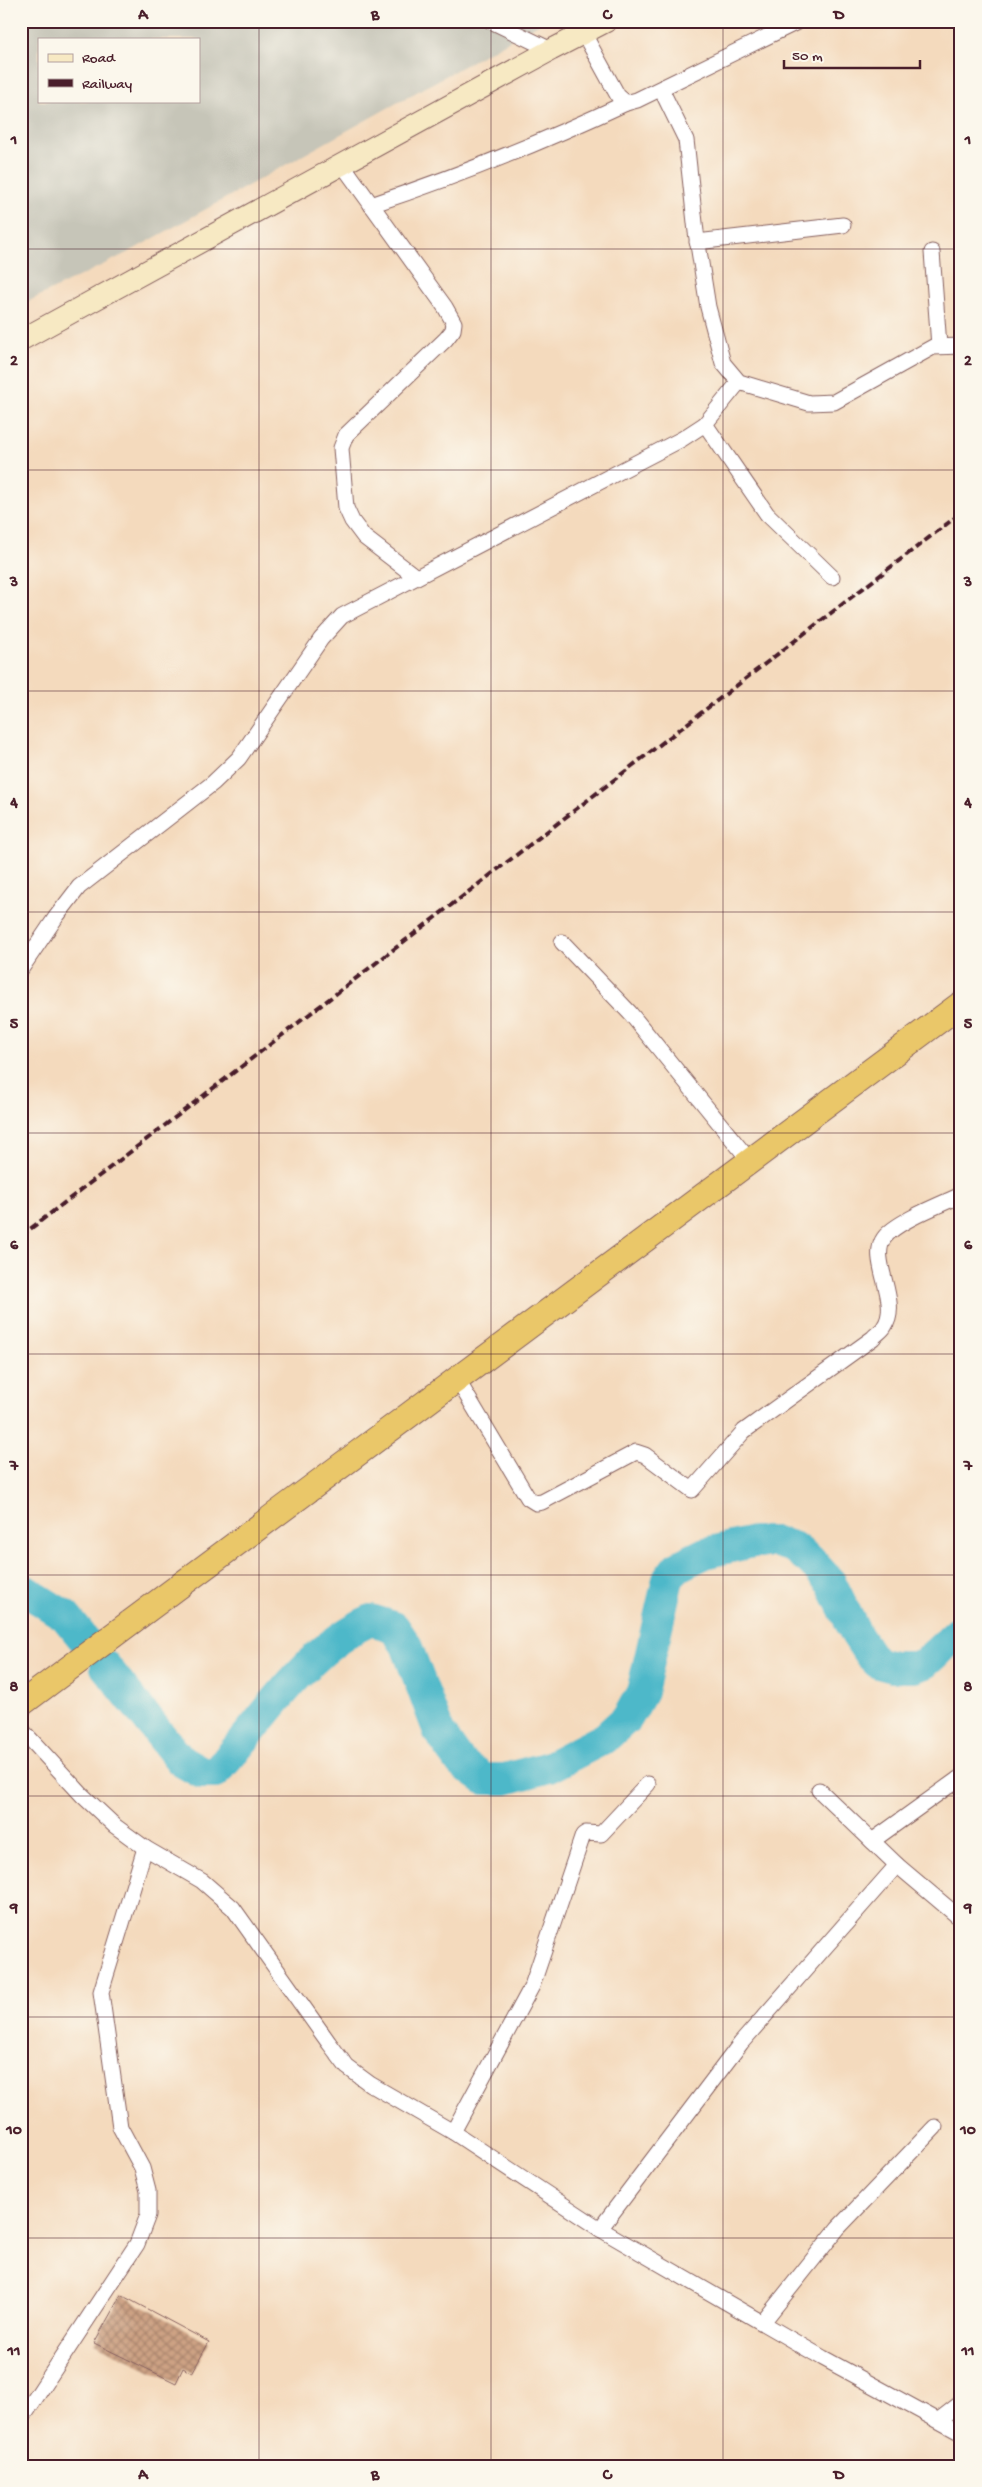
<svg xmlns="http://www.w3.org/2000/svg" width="982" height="2487" viewBox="0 0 982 2487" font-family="'Gochi Hand',sans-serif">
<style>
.industrial{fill:#c6c5b8;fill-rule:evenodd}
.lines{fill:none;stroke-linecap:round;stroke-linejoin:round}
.river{stroke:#4db8c9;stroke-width:32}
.building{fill:url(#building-cross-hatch)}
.minor-casing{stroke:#86605e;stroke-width:17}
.secondary-casing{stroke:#86605e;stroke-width:23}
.trunk-casing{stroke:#86605e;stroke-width:27}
.minor{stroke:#fff;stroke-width:15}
.secondary{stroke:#f7e9c3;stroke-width:21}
.trunk{stroke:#eac769;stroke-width:25}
.rail{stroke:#4a1f2b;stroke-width:4;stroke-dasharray:8 4;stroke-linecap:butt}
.grid{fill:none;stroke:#4a1f2b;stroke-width:1;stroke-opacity:0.55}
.neatline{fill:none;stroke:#4a1f2b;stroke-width:2}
.grid-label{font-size:16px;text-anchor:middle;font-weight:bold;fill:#4a1f2b}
</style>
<defs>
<pattern id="building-cross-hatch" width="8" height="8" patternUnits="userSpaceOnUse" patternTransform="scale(1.25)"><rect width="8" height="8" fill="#cda284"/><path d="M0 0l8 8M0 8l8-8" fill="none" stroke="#a8836c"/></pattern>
</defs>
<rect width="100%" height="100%" fill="#fbf7ec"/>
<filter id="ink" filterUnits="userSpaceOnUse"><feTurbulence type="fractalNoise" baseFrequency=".02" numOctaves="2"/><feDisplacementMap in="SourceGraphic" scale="10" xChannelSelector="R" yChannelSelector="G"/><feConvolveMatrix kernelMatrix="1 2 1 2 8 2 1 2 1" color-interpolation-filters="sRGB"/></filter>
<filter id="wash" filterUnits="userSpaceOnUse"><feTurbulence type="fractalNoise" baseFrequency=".0096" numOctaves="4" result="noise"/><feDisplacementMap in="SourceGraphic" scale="20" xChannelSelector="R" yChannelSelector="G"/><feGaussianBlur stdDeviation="1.12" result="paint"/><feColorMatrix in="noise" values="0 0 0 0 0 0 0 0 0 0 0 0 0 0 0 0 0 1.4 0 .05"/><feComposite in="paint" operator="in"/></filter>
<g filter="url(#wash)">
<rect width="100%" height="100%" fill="#f4dabd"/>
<path class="industrial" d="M 21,21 L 544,21 L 129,252 L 21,305 ZM 39,39 L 199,39 L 199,101 L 39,101 Z"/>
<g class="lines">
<g class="river">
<path d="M 21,1588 L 65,1616 L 83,1638"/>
<path d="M 106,1667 L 181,1761 L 202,1773 L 215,1773 C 265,1720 303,1651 371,1620 L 394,1627 L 406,1645 L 439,1732 L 461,1763 L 484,1779 L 505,1779 L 549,1767 L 605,1738 L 628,1717 L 642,1692 L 668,1579 L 677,1567 L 705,1553 L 753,1542 L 776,1542 L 793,1547 L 810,1560 L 831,1583 L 856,1634 L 869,1654 L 878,1663 L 893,1667 L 915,1667 L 925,1663 L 961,1630"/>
</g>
</g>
<g id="blocks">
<path class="building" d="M 121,2295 L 209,2342 L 192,2373 L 183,2368 L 176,2383 L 94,2343 Z"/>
</g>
</g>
<g filter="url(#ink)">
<use href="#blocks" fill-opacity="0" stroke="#86605e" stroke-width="1"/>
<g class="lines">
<g class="minor-casing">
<g id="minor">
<path d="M 491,21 L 551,50"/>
<path d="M 584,34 L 618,96 L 626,103 L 637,100 L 799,21"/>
<path d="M 661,89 L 686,140 L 696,232 L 708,307 L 723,363 L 739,382 L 809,403 L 834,402 L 933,347 L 961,346"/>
<path d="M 342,164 L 445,307 L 454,323 L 453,330 L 446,339 L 346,435 L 341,448 L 346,508 L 352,521 L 364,537 L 416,577"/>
<path d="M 371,205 C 458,176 543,142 626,103"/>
<path d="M 697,242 L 843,225"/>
<path d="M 932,252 L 939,346"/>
<path d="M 705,424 L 767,514 L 832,577"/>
<path d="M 562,942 L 630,1013 L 750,1161"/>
<path d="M 21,969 L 56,917 L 79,887 L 213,783 L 239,758 L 321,639 L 342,616 L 682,439 L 705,424 L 739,382"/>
<path d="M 457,1379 L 528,1498 L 536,1503 L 542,1502 L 636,1452 L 645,1455 L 692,1490 L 744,1431 L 873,1338 C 876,1334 882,1331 884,1327 C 902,1302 868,1260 884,1238 C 895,1222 942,1204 961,1195"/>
<path d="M 21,1729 L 82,1795 L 115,1826 L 145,1848 L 202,1881 L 233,1908 L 329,2043 L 347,2067 L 370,2084 L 453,2132 L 600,2229 L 823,2358 L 961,2433"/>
<path d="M 819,1790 L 897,1865 L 961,1919"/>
<path d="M 872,1841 L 961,1777"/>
<path d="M 453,2132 L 532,1986 L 583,1835 L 586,1833 L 601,1834 L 648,1784"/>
<path d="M 600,2229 L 741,2043 L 897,1865"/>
<path d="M 763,2322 L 838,2228 L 935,2127"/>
<path d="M 21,2420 L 137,2244 L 148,2215 L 148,2191 L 142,2168 L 120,2127 L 101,1992 L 145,1848"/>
<path d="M 939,2420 L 961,2403"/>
</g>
</g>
<g class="secondary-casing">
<path id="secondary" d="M 21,340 L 551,50 L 607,21"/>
</g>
<g class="trunk-casing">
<path id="trunk" d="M 21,1704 L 961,1004"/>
</g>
<use href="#minor" class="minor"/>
<use href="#secondary" class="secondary"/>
<use href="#trunk" class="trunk"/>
<path class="rail" d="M 21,1236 L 961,513"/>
</g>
</g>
<path class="grid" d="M 259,21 L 259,2466M 491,21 L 491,2466M 723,21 L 723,2466M 21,249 L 961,249M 21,470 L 961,470M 21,691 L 961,691M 21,912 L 961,912M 21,1133 L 961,1133M 21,1354 L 961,1354M 21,1575 L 961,1575M 21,1796 L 961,1796M 21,2017 L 961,2017M 21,2238 L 961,2238"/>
<rect width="982" height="2487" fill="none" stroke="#fbf7ec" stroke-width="55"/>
<rect x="38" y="38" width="162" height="65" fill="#fbf7ec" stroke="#b4a19f"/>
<rect x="48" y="54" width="25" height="8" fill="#f7e9c3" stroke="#b4a19f"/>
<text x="82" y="62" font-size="15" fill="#4a1f2b">Road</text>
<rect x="48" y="79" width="25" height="8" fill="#4a1f2b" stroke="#b4a19f"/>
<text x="82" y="88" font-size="15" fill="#4a1f2b">Railway</text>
<path d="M784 60v8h136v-8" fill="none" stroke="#4a1f2b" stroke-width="2.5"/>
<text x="792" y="60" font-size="15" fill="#4a1f2b" stroke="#fbf7ec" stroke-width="4" paint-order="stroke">50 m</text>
<rect x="28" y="28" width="926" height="2432" class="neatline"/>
<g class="grid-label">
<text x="143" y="19">A</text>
<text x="375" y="19">B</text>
<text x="607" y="19">C</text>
<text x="839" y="19">D</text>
<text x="14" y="144">1</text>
<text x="968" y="144">1</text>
<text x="14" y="365">2</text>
<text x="968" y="365">2</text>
<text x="14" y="586">3</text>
<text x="968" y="586">3</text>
<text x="14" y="807">4</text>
<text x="968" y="807">4</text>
<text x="14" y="1028">5</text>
<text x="968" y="1028">5</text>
<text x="14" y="1249">6</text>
<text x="968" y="1249">6</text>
<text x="14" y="1470">7</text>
<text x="968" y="1470">7</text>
<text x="14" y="1691">8</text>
<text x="968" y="1691">8</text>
<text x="14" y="1912">9</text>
<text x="968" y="1912">9</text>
<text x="14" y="2134">10</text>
<text x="968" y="2134">10</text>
<text x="14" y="2355">11</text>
<text x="968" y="2355">11</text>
<text x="143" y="2479">A</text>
<text x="375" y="2479">B</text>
<text x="607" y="2479">C</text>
<text x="839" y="2479">D</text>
</g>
</svg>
